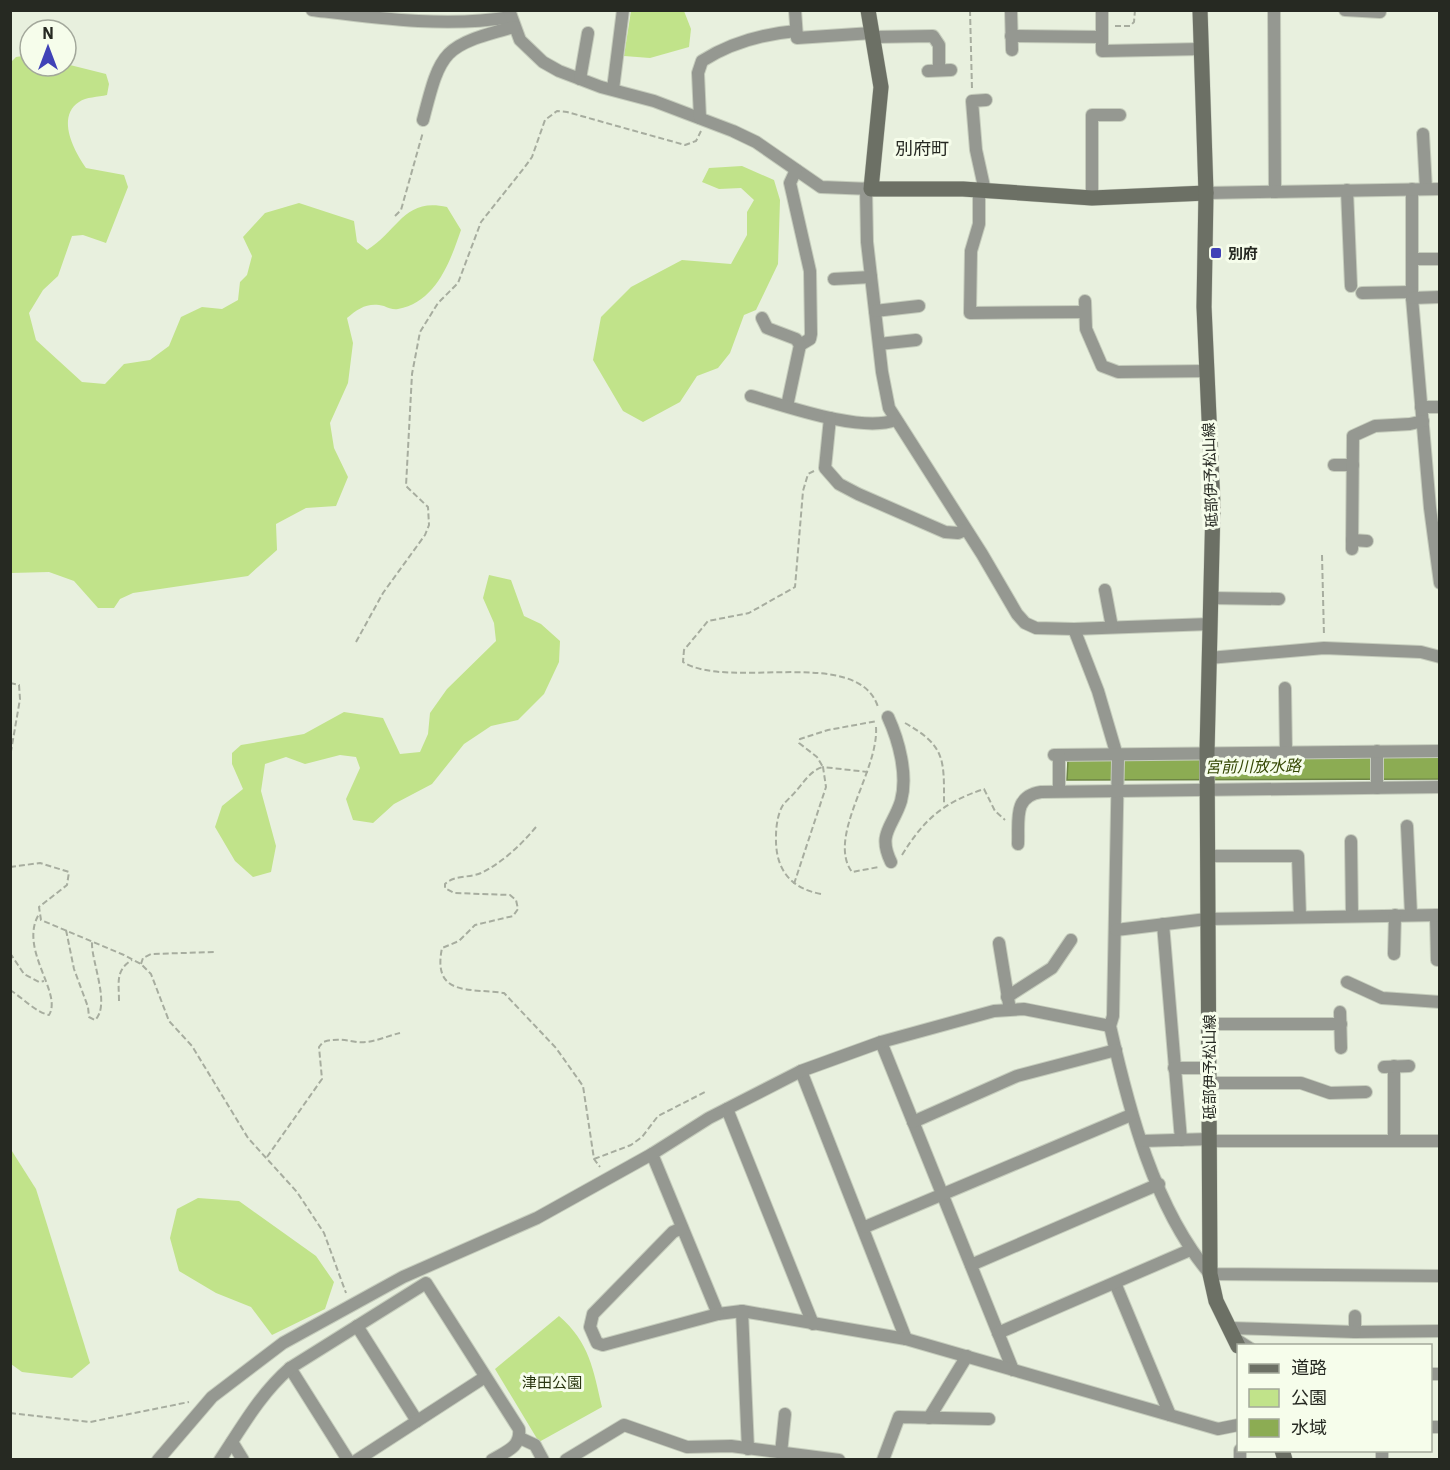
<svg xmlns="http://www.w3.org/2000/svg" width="1450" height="1470" viewBox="0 0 1450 1470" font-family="'IBM Plex Sans','Noto Sans JP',sans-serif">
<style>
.green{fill:#c1e38a}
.water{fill:#8cac53;stroke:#6d8544;stroke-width:1.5}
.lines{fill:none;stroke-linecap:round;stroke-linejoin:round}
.lane-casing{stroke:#c5ccbc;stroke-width:8}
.street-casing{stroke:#c5ccbc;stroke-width:14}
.secondary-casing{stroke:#c5ccbc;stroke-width:16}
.path{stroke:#a7ad9f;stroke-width:2;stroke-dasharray:6 3;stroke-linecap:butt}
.lane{stroke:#959891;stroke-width:6}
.street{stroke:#959891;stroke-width:12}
.secondary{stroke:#6c7065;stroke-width:15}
.poi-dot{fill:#4042b7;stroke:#f6fdeb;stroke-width:2}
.labels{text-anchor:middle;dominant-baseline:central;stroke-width:6;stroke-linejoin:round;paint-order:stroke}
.poi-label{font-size:15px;font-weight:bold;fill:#262922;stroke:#f6fdeb;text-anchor:start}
.street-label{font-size:15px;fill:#262922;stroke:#f6fdeb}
.park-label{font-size:15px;fill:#2a3611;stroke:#f6fdeb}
.water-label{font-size:16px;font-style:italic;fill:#364906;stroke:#f6fdeb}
.quarter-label{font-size:18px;fill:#262922;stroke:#f6fdeb}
</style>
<rect width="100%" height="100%" fill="#e8f0de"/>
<g class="green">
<path d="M 631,11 L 684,11 L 691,29 L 689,47 L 650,58 L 624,56 Z"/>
<path d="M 30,55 L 30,66 L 66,64 L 106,74 L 109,84 L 107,95 C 98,97 86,97 79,102 C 56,117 74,151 86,168 L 124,175 L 128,187 L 106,243 L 83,235 L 72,236 L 58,276 L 43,290 L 29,313 L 36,340 L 82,382 L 105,384 L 124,364 L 150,360 L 169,346 L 181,317 L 202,307 L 222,309 L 238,300 L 240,282 L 247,275 L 252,256 L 243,237 L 265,213 L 299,203 L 354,221 L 357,242 L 367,250 C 398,231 404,197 447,207 L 461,230 C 450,262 436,302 398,309 C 394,310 388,308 384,306 C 368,302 359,308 347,318 L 353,343 L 348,383 L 330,423 L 334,448 L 348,477 L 336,506 L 306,508 L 276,524 L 277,550 L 248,576 L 133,593 L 120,599 L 114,608 L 98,608 L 74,581 L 49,572 L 11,573 L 10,63 L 16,57 Z"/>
<path d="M 742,166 L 774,180 L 780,200 L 778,264 L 756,310 L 744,315 L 730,353 L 718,368 L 697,376 L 680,402 L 643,422 L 623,411 L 593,360 L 601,317 L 631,287 L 682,260 L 731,264 L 747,235 L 747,212 L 754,200 L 741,188 L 719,189 L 702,182 L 709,168 Z"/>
<path d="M 489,575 L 511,580 L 524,616 L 541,624 L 560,641 L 559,662 L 544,694 L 518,720 L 491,726 L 464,744 L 432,784 L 394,804 L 373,823 L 353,820 L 346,799 L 360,768 L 356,757 L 340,755 L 305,764 L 286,757 L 265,764 L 261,791 L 276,846 L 271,872 L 253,877 L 235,861 L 215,827 L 222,806 L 243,789 L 232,764 L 232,753 L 241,745 L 304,734 L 344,712 L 383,718 L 400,754 L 420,752 L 428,734 L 430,713 L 447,689 L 496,641 L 494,623 L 483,598 Z"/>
<path d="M 10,1148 L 36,1189 L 90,1363 L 72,1378 L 22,1372 L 11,1364 Z"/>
<path d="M 198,1198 L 239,1201 L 316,1256 L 334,1282 L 325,1309 L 272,1335 L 251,1307 L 216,1293 L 179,1271 L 170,1238 L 177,1209 Z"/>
<path d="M 559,1316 C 590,1343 593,1369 602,1407 L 539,1442 L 495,1369 Z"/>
</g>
<path class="water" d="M 1439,757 L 1439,779 L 1067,780 L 1068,760 Z"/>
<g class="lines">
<g class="lane-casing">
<path id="lane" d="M 1238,1337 L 1252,1346"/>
</g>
<g class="street-casing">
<g id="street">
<path d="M 312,10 C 377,18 446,28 511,17"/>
<path d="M 509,10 L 520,40 L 543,62 L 559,71 L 601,87 L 654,101 L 733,131 L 756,142 L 821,187 L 871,189"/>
<path d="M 795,10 L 797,38 L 872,33"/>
<path d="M 1011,10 L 1012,50"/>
<path d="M 1102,10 L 1102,51 L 1201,49"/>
<path d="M 1274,10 L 1275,192"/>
<path d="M 1345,10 L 1380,12"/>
<path d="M 1011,36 L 1102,37"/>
<path d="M 873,37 L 933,36 L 939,45 L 939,70"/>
<path d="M 928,71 L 951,70"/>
<path d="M 580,79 L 588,33"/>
<path d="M 613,89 L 623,10"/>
<path d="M 700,118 L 698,73 L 702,61 C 730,43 763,34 796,31"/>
<path d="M 423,120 C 441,49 443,46 514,27"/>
<path d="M 1423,134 L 1426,189"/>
<path d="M 796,170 L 790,183 L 810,271 L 811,334 L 810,339 L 800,345"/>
<path d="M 866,188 L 867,242 L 882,372 L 889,408 L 982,554 L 1017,614 L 1025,623 L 1036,628 L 1074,629 L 1210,624"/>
<path d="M 1412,189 L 1412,298 L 1430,508 L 1440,583"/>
<path d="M 1347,190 L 1351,286"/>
<path d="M 979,191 L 979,224 L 971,251 L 970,313 L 1084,312"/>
<path d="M 985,191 L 976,150 L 972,101 L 986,100"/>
<path d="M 1206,193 L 1440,189"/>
<path d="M 1092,198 L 1092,115 L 1120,115"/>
<path d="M 1412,259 L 1440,259"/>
<path d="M 834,279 L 871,277"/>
<path d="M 1362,293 L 1412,292"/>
<path d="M 1412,298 L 1440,297"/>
<path d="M 1085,301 L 1086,329 L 1102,366 L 1118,372 L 1207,371"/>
<path d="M 875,311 L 919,306"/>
<path d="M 762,318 L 767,328 L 796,339 L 800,345 L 787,406"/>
<path d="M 879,344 L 916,340"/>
<path d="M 751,396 C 786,406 862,433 895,420"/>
<path d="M 1421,407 L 1440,407"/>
<path d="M 830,418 L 825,468 L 839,484 L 858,494 L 945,532 L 958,533 L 965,530"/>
<path d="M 1334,465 L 1353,465"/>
<path d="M 1352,540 L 1367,541"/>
<path d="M 1352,549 L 1353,436 L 1375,426 L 1410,424 L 1423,421"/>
<path d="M 1105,590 L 1112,627"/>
<path d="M 1211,598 L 1279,599"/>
<path d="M 1074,629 L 1098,691 L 1118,759 L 1113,1016 L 1110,1026 C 1129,1110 1154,1208 1210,1274 L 1440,1276"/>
<path d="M 1209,658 L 1324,648 L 1421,652 L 1440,657"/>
<path d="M 1285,688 L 1286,752"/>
<path d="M 888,717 C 899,741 908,775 901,801 C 893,827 877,833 891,862"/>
<path d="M 1377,751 L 1377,788"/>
<path d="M 1054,755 L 1440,751"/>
<path d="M 1059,755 L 1059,791"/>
<path d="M 1407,826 L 1411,915"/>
<path d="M 1351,841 L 1352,916"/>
<path d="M 1018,844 C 1019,820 1013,796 1041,792 L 1440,787"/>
<path d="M 1207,856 L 1298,856 L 1300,917"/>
<path d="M 1436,915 L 1437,960"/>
<path d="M 1163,924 L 1181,1140"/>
<path d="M 1116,930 L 1207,919 L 1440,915"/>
<path d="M 999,943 L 1009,1004"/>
<path d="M 1394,954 L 1395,915"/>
<path d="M 1347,982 L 1382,998 L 1440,1002"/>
<path d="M 1007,997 L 1052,968 L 1071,940"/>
<path d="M 1340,1012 L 1341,1048"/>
<path d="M 1209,1024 L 1341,1024"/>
<path d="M 881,1042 L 1013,1370"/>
<path d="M 1394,1066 L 1394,1141"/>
<path d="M 1384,1067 L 1409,1066"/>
<path d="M 1174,1068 L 1209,1068"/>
<path d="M 801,1071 L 906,1339"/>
<path d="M 1209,1083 L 1301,1083 L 1330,1093 L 1366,1092"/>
<path d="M 727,1109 L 813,1324"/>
<path d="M 913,1122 L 1017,1076 L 1116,1050"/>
<path d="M 1142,1141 L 1209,1139"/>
<path d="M 1209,1141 L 1440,1141"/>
<path d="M 652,1154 L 718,1314 L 742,1311 L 906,1339 L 1218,1429 L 1238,1425"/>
<path d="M 865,1227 L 1131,1115"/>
<path d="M 682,1228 L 673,1232 L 593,1314 L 590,1327 L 597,1343 L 603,1345 L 718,1314"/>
<path d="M 971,1265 L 1159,1184"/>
<path d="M 1115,1283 L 1170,1415"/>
<path d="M 742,1311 L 748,1449"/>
<path d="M 1355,1316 L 1355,1332 L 1440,1331"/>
<path d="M 357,1326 L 417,1421"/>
<path d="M 1230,1328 L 1355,1332"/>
<path d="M 998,1333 L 1190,1250"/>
<path d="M 290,1368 L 348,1460"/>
<path d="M 1430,1374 L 1440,1374"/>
<path d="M 929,1418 L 967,1356"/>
<path d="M 1430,1427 L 1440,1427"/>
<path d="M 520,1438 L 535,1445 L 543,1460"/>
<path d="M 232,1442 L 243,1460"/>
<path d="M 1382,1450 L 1382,1460"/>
<path d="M 781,1453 L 785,1414"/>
<path d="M 158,1460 L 212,1397 L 283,1343 L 403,1277 L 537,1218 L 652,1154 L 709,1118 L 801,1071 L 881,1042 L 994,1011 L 1024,1009 L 1110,1026"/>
<path d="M 220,1460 C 242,1427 260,1394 290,1368 L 426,1283 L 519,1429 C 521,1447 507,1451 492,1460"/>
<path d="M 357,1460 L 485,1377"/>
<path d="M 566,1460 L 624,1425 L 687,1447 L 731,1446 L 839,1460"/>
<path d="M 883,1460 L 899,1417 L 989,1419"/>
<path d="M 1240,1460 L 1240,1450"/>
</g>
</g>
<g class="secondary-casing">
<g id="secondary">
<path d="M 868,10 L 881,87 L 871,189 L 963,189 L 1092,198 L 1206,193"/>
<path d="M 1200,10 L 1206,193 L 1204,307 L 1213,506 L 1207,752 L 1210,1274 L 1216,1301 L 1238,1346"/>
<path d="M 1282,1450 L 1285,1460"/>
</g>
</g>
<g class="path">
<path d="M 970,10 L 972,89"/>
<path d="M 1115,26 L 1130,26 L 1134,22 L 1135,10"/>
<path d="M 395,216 L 401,210 L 423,132"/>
<path d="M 814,471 L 808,474 L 803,491 L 795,587 L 749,613 L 708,621 L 684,650 L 683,662 C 729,691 858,645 878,707"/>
<path d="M 1322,555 L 1324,636"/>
<path d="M 356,642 L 383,593 L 425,535 L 429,525 L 428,507 L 406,486 L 412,374 L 420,332 L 438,303 L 458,283 L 481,222 L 524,168 L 532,157 L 545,120 L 557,111 L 567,112 L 685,145 L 696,141 L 701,131"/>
<path d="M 10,683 L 19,685 L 20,699 L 10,757"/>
<path d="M 905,723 C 946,746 944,760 944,805"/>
<path d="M 876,727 C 879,771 826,837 852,872 L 879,867"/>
<path d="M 536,827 C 520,846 503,862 481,873 C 470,878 454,875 445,884 L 445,888 L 454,893 L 510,895 L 516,900 L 518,909 L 513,916 L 475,925 L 459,941 L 442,948 C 432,997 470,988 504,993 L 556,1048 L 583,1086 L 594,1159 L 600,1167"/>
<path d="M 902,855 C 925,818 943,803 984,789 L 995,811 L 1005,820"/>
<path d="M 10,867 L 40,863 L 69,872 L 67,885 L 39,907 L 41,920 L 124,955 L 141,964 L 151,974 L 169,1021 L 192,1046 L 248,1138 L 297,1192 L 324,1233 L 346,1293"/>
<path d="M 794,884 L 826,787 L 823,767 L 868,772"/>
<path d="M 821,894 C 789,888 775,868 776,836 C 776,826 778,813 783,805 C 787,800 792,796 796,791 C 804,782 811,770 823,767 L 817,757 L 799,743 L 800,739 L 828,730 L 877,721"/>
<path d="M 66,930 L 74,969 L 88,1007 L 89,1017 L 95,1020 C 111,1005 91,961 92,942"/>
<path d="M 10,953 L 24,974 L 39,982 L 44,981"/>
<path d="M 141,964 L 143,958 L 151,954 L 215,952"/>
<path d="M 10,990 C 23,998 35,1012 49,1015 C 63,993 18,949 39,914"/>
<path d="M 119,1001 C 119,983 115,970 132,960"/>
<path d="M 267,1157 L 322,1079 L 319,1047 L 323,1042 C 336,1038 344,1040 357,1042 C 371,1044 387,1036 400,1033"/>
<path d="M 594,1159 L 631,1145 L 642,1137 L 658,1116 L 707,1091"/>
<path d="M 10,1413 L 90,1422 L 189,1402"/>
</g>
<use href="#lane" class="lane"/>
<use href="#street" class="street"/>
<use href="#secondary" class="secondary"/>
</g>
<rect class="poi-dot" x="1210" y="247" width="12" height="12" rx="3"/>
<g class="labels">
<g class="poi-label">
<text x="1228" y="253">別府</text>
</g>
<g class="street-label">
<text transform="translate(1210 475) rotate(-92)">砥部伊予松山線</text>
<text transform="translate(1209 1067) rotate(-90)">砥部伊予松山線</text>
</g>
<g class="park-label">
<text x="552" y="1382">津田公園</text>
</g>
<g class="water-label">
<text transform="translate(1253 766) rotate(-1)">宮前川放水路</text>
</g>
<g class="quarter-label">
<text x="922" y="148">別府町</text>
</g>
</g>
<rect width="1450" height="1470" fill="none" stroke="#262922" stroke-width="24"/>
<rect x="1237" y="1344" width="195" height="108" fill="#f6fdeb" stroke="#a3a89b" stroke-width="1.5"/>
<rect x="1249" y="1364" width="30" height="9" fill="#6c7065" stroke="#a3a89b" stroke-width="1.5"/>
<text x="1291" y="1374" font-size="18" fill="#262922">道路</text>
<rect x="1249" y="1389" width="30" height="18" fill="#c1e38a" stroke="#a3a89b" stroke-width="1.5"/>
<text x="1291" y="1404" font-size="18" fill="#262922">公園</text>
<rect x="1249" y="1419" width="30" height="18" fill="#8cac53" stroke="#a3a89b" stroke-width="1.5"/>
<text x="1291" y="1434" font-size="18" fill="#262922">水域</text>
<g transform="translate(48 48)"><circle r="28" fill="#f6fdeb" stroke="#a3a89b" stroke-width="1.5"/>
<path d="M0-4.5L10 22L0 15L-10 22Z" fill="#4042b7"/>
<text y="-9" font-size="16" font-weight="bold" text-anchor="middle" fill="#262922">N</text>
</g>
</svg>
